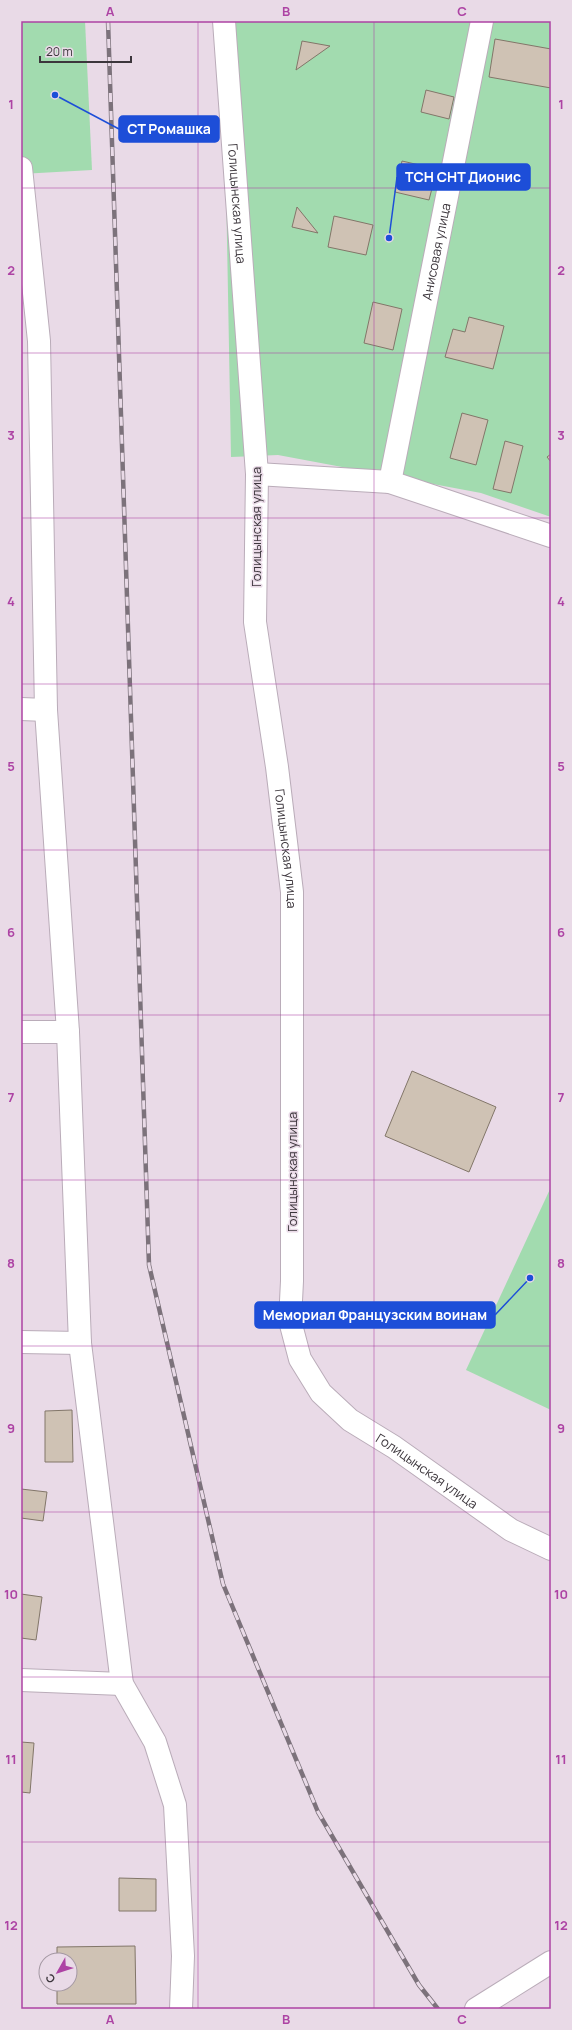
<svg xmlns="http://www.w3.org/2000/svg" width="572" height="2030" viewBox="0 0 572 2030" font-family="Manrope,sans-serif">
<style>
.green{fill:#a2dbaf}
.building{fill:#cfc2b4;stroke:#827669}
.lines{fill:none;stroke-linecap:round;stroke-linejoin:round}
.street-casing{stroke:#baacb9;stroke-width:24}
.secondary-casing{stroke:#baacb9;stroke-width:24}
.street{stroke:#fff;stroke-width:22}
.secondary{stroke:#fff;stroke-width:22}
.rail-casing{stroke:#7c727b;stroke-width:4.5}
.rail{stroke:#e9dae7;stroke-width:3;stroke-dasharray:9;stroke-linecap:butt}
.grid{fill:none;stroke:#ad43a4;stroke-width:1;stroke-opacity:0.55}
.labels{text-anchor:middle;dominant-baseline:central;stroke-width:3;stroke-linejoin:round;paint-order:stroke}
.street-label{font-size:13px;fill:#3c363c;stroke:#e9dae7}
.leader{fill:none;stroke:#1d4ed8;stroke-width:1.5}
.callout-dot{fill:#1d4ed8;stroke:#e9dae7;stroke-width:1.5}
.callout{fill:#1d4ed8;stroke:#1d4ed8;stroke-width:1.5}
.callout-label{font-size:14px;text-anchor:middle;font-weight:bold;fill:#fff}
.neatline{fill:none;stroke:#ad43a4;stroke-width:1.5}
.grid-label{font-size:13px;text-anchor:middle;font-weight:bold;fill:#ad43a4}
</style>
<rect width="100%" height="100%" fill="#e9dae7"/>
<g class="green">
<path d="M 21,21 L 85,21 L 92,170 L 21,174 Z"/>
<path d="M 223,21 L 551,21 L 551,517 L 481,493 L 278,455 L 231,457 Z"/>
<path d="M 551,1187 L 551,1410 L 466,1370 Z"/>
</g>
<g class="building">
<path d="M 495,39 L 551,49 L 551,88 L 489,77 Z"/>
<path d="M 302,41 L 330,46 L 296,70 Z"/>
<path d="M 426,90 L 454,97 L 449,119 L 421,112 Z"/>
<path d="M 402,161 L 437,169 L 429,200 L 395,192 Z"/>
<path d="M 297,207 L 318,233 L 292,227 Z"/>
<path d="M 334,216 L 373,225 L 366,255 L 328,247 Z"/>
<path d="M 373,302 L 402,309 L 393,350 L 364,343 Z"/>
<path d="M 469,317 L 504,326 L 493,369 L 445,357 L 453,329 L 465,332 Z"/>
<path d="M 462,413 L 488,420 L 476,465 L 450,458 Z"/>
<path d="M 505,441 L 523,446 L 511,493 L 493,489 Z"/>
<path d="M 551,454 L 551,462 L 547,457 Z"/>
<path d="M 412,1071 L 496,1107 L 469,1172 L 385,1136 Z"/>
<path d="M 72,1410 L 73,1462 L 45,1462 L 45,1411 Z"/>
<path d="M 21,1489 L 47,1492 L 43,1521 L 21,1518 Z"/>
<path d="M 21,1594 L 42,1597 L 36,1640 L 21,1638 Z"/>
<path d="M 21,1742 L 34,1743 L 30,1793 L 21,1792 Z"/>
<path d="M 119,1878 L 156,1879 L 156,1911 L 119,1911 Z"/>
<path d="M 135,1946 L 136,2004 L 57,2004 L 57,1984 L 70,1984 L 70,1960 L 57,1960 L 57,1947 Z"/>
</g>
<g class="lines">
<g class="street-casing">
<g id="street">
<path id="s1" d="M 224,21 L 257,474 L 255,622 L 277,767 L 292,892 L 292,1281 L 290,1321 L 300,1359 L 321,1393 L 350,1420 L 394,1447 L 511,1530 L 551,1549"/>
<path d="M 21,168 L 39,341 L 46,710 L 68,1032 L 80,1343 L 122,1684 L 155,1742 L 175,1805 L 183,1956 L 181,2009"/>
<path d="M 257,474 L 390,482 L 551,536"/>
<path id="s2" d="M 390,482 L 482,21"/>
<path d="M 21,709 L 46,710"/>
<path d="M 21,1032 L 68,1032"/>
<path d="M 21,1342 L 80,1343"/>
<path d="M 21,1680 L 122,1684"/>
</g>
</g>
<g class="secondary-casing">
<path id="secondary" d="M 476,2009 L 551,1962"/>
</g>
<use href="#street" class="street"/>
<use href="#secondary" class="secondary"/>
<g class="rail-casing">
<path id="rail" d="M 108,21 L 149,1265 L 223,1584 L 318,1812 L 419,1985 L 438,2009"/>
</g>
<use href="#rail" class="rail"/>
</g>
<path class="grid" d="M 198,21 L 198,2009M 374,21 L 374,2009M 21,188 L 551,188M 21,353 L 551,353M 21,518 L 551,518M 21,684 L 551,684M 21,850 L 551,850M 21,1015 L 551,1015M 21,1180 L 551,1180M 21,1346 L 551,1346M 21,1512 L 551,1512M 21,1677 L 551,1677M 21,1842 L 551,1842"/>
<g class="labels">
<g class="street-label">
<text stroke="none"><textPath href="#s1" startOffset="183">Голицынская улица</textPath></text>
<text stroke="none"><textPath href="#s2" startOffset="235">Анисовая улица</textPath></text>
<text transform="translate(256 527) rotate(-90)">Голицынская улица</text>
<text stroke="none"><textPath href="#s1" startOffset="831">Голицынская улица</textPath></text>
<text transform="translate(292 1172) rotate(-90)">Голицынская улица</text>
<text stroke="none"><textPath href="#s1" startOffset="1515">Голицынская улица</textPath></text>
</g>
</g>
<path class="leader" d="M55 95L119 129M389 238L397 177M530 1278L495 1315"/>
<g class="callout-dot">
<circle cx="55" cy="95" r="4"/>
<circle cx="389" cy="238" r="4"/>
<circle cx="530" cy="1278" r="4"/>
</g>
<g class="callout">
<rect x="119" y="116" width="100" height="26" rx="4"/>
<rect x="397" y="164" width="133" height="26" rx="4"/>
<rect x="255" y="1302" width="240" height="26" rx="4"/>
</g>
<g class="callout-label">
<text x="169" y="134">СТ Ромашка</text>
<text x="463" y="182">ТСН СНТ Дионис</text>
<text x="375" y="1320">Мемориал Французским воинам</text>
</g>
<rect width="572" height="2030" fill="none" stroke="#e9dae7" stroke-width="44"/>
<g transform="translate(58 1972) rotate(231)"><circle r="19" fill="#e9dae7" stroke="#a498a3"/>
<path d="M0-3L7 15L0 10L-7 15Z" fill="#ad43a4"/>
<text y="-6" font-size="11" font-weight="bold" text-anchor="middle" fill="#3c363c">С</text>
</g>
<path d="M40 56v6h91v-6" fill="none" stroke="#3c363c" stroke-width="2"/>
<text x="46" y="56" font-size="12" fill="#3c363c" stroke="#e9dae7" stroke-width="3" paint-order="stroke">20 m</text>
<rect x="22" y="22" width="528" height="1986" class="neatline"/>
<g class="grid-label">
<text x="110" y="16">A</text>
<text x="286" y="16">B</text>
<text x="462" y="16">C</text>
<text x="11" y="109">1</text>
<text x="561" y="109">1</text>
<text x="11" y="275">2</text>
<text x="561" y="275">2</text>
<text x="11" y="440">3</text>
<text x="561" y="440">3</text>
<text x="11" y="606">4</text>
<text x="561" y="606">4</text>
<text x="11" y="771">5</text>
<text x="561" y="771">5</text>
<text x="11" y="937">6</text>
<text x="561" y="937">6</text>
<text x="11" y="1102">7</text>
<text x="561" y="1102">7</text>
<text x="11" y="1268">8</text>
<text x="561" y="1268">8</text>
<text x="11" y="1433">9</text>
<text x="561" y="1433">9</text>
<text x="11" y="1599">10</text>
<text x="561" y="1599">10</text>
<text x="11" y="1764">11</text>
<text x="561" y="1764">11</text>
<text x="11" y="1930">12</text>
<text x="561" y="1930">12</text>
<text x="110" y="2024">A</text>
<text x="286" y="2024">B</text>
<text x="462" y="2024">C</text>
</g>
</svg>
